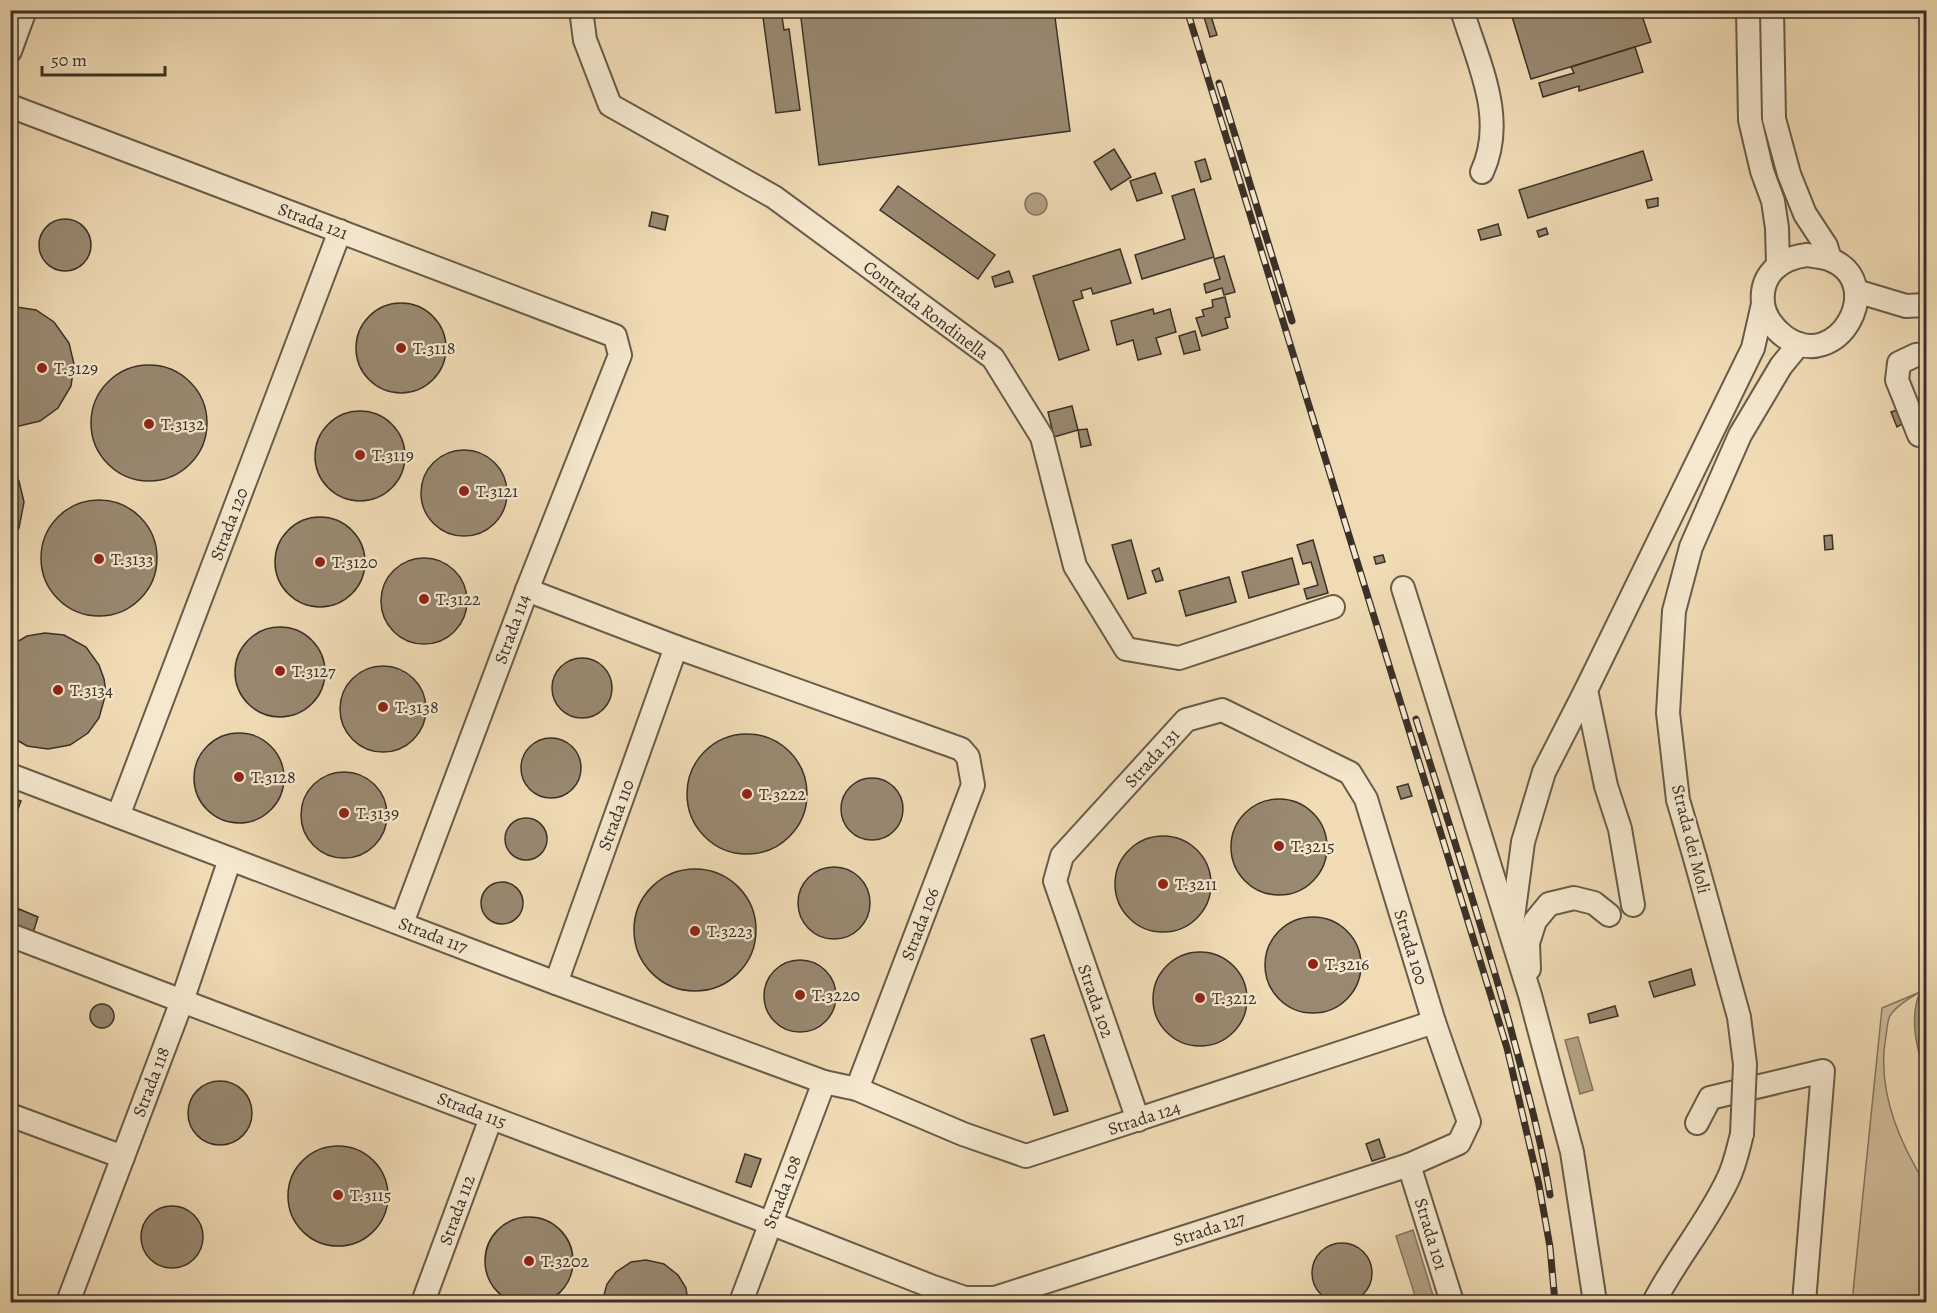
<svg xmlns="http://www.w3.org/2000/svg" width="1937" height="1313" viewBox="0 0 1937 1313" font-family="Alegreya,serif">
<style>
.green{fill:#d1be9c;stroke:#867862;stroke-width:1.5}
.water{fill:#b2a184;stroke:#82745f;stroke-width:1.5}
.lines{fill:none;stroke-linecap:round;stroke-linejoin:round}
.shore{stroke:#766956;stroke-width:1.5}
.building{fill:#998971;stroke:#3a3128;stroke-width:1.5}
.minor-casing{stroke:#685c4b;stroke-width:26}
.minor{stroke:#f5e8ce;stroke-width:22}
.rail-casing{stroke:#3a3128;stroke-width:7}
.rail{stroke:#f5e8ce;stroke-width:4.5;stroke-dasharray:14;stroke-linecap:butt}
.minor-bridge-casing{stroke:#685c4b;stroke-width:26;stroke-linecap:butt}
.minor-bridge{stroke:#f5e8ce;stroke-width:22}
.poi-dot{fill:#8f2418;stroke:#f5e8ce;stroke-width:2}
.labels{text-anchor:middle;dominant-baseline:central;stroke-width:4.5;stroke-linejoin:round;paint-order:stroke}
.street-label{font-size:18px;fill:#3a3128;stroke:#f5e8ce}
.poi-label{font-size:18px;fill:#3a3128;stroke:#f5e8ce;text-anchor:start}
</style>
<rect width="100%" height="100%" fill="#f0dbb4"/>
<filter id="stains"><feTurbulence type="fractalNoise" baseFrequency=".00333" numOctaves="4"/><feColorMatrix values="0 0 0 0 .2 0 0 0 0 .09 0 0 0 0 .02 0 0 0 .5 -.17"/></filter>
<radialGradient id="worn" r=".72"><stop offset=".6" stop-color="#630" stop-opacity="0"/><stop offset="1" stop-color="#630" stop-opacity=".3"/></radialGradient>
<path class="green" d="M 1920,992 C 1909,998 1899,1004 1891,1014 C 1887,1020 1887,1030 1886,1036 C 1876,1089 1899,1142 1926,1185 L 1926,1302 L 1852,1302 L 1882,1008 Z"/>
<g class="water">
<circle cx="1036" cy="204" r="11"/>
<path d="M 1926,989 L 1926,1079 C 1918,1051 1908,1020 1920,992 Z"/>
<path d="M 1578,1037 L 1593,1090 L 1580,1094 L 1565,1040 Z"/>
<path d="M 1413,1230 L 1435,1302 L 1417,1302 L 1396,1236 Z"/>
</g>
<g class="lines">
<path class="shore" d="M 1926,996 C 1913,1011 1923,1040 1926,1058"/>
</g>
<g class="building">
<path d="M 762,10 L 781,10 L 784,30 L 789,29 L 800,110 L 776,113 Z"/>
<path d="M 800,10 L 1054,10 L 1070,131 L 819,165 Z"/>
<path d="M 1202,10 L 1209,10 L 1217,35 L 1210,37 Z"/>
<path d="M 1510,10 L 1640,10 L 1651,42 L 1531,79 Z"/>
<path d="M 1635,47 L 1643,72 L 1579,91 L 1579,86 L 1543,97 L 1539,83 L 1574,73 L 1571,67 Z"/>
<path d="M 1114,149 L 1131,177 L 1111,190 L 1094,162 Z"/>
<path d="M 1643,151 L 1652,180 L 1528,218 L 1519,190 Z"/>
<path d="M 1205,159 L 1211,179 L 1201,182 L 1195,162 Z"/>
<path d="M 1155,173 L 1162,193 L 1137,201 L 1130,181 Z"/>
<path d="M 898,186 L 995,255 L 978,279 L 880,210 Z"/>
<path d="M 1194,189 L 1214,257 L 1142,279 L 1135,255 L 1185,239 L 1172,196 Z"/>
<path d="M 1658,198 L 1658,206 L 1648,208 L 1646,200 Z"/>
<path d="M 652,212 L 668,216 L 665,230 L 649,226 Z"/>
<circle cx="65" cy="245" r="26"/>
<path d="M 1498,224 L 1501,235 L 1481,240 L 1478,230 Z"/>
<path d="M 1546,228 L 1548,234 L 1539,237 L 1537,231 Z"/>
<path d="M 1120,249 L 1131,283 L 1093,294 L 1091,288 L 1081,291 L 1083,298 L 1073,301 L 1089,350 L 1059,360 L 1033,276 Z"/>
<path d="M 1224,256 L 1235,292 L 1224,295 L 1222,288 L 1206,293 L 1204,284 L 1220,279 L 1214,259 Z"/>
<path d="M 1009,271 L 1013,282 L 995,287 L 992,277 Z"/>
<path d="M 1225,297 L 1230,317 L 1225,318 L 1228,328 L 1202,336 L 1196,318 L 1204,316 L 1202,310 L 1213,307 L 1212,300 Z"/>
<circle cx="401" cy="348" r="45"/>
<path d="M 10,306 L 36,310 L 54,322 L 69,343 L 74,364 L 71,386 L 58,408 L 40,421 L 15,427 L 10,427 Z"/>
<path d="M 1153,309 L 1154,314 L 1170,309 L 1176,332 L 1156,338 L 1161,354 L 1138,360 L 1133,340 L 1117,345 L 1111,321 Z"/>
<path d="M 1195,331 L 1200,350 L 1184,354 L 1179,336 Z"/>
<circle cx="149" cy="423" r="58"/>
<path d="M 1072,406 L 1078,430 L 1054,437 L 1048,412 Z"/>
<path d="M 1897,410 L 1902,424 L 1897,427 L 1891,412 Z"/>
<circle cx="360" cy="456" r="45"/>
<path d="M 1087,429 L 1091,445 L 1081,447 L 1078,430 Z"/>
<circle cx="464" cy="493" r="43"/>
<path d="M 10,466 L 19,481 L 24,502 L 19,528 L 10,542 Z"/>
<circle cx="99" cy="558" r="58"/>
<circle cx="320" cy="562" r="45"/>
<path d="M 1832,535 L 1833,549 L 1825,550 L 1824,536 Z"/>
<path d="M 1131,540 L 1146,593 L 1128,599 L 1112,545 Z"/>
<path d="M 1313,540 L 1328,593 L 1307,599 L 1304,589 L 1318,585 L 1311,562 L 1303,564 L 1297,545 Z"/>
<path d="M 1383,555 L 1385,562 L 1376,564 L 1374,557 Z"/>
<path d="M 1292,558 L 1299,584 L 1249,598 L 1242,572 Z"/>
<circle cx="424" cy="601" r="43"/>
<path d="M 1159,568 L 1163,580 L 1156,582 L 1152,571 Z"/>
<path d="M 1229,577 L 1236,602 L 1186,616 L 1179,591 Z"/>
<circle cx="280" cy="672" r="45"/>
<path d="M 45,633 L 64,635 L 86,647 L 99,665 L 104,679 L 106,693 L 99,718 L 88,733 L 70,745 L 48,749 L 27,746 L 10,736 L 10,646 L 27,636 Z"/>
<circle cx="582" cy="688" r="30"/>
<circle cx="383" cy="709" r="43"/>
<circle cx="239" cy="778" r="45"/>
<circle cx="747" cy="794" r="60"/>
<circle cx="551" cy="768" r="30"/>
<circle cx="344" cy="815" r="43"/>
<circle cx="872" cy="809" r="31"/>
<path d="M 1408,784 L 1412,796 L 1401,799 L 1397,787 Z"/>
<path d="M 10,797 L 21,801 L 11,827 L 10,827 Z"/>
<circle cx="1279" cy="847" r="48"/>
<circle cx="526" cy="839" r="21"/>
<circle cx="1163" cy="884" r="48"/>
<circle cx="834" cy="903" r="36"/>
<circle cx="695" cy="930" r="61"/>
<circle cx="502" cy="903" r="21"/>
<path d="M 19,909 L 38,917 L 33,933 L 13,925 Z"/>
<circle cx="1313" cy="965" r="48"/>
<circle cx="1200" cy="999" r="47"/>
<circle cx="800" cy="996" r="36"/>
<path d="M 1691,969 L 1695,985 L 1654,997 L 1649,982 Z"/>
<circle cx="102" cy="1016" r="12"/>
<path d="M 1615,1006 L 1618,1016 L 1590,1023 L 1588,1014 Z"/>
<path d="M 1044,1035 L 1068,1111 L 1054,1115 L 1031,1039 Z"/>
<circle cx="220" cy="1113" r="32"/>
<path d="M 1379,1139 L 1385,1157 L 1372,1161 L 1366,1144 Z"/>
<circle cx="338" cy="1196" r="50"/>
<path d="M 745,1154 L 761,1159 L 751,1187 L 736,1182 Z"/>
<circle cx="172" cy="1237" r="31"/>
<circle cx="529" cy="1261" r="44"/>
<circle cx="1342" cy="1273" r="30"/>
<path d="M 646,1260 L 664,1264 L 678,1275 L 686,1288 L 688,1302 L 602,1302 L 607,1284 L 616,1272 L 631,1262 Z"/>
</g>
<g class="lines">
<g class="minor-casing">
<g id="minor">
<path d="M 581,10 L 585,40 L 610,105 L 774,197 L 993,358 L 1042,437 L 1075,566 L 1126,649 L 1179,658 L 1333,607"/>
<path d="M 1462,10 C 1478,63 1507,118 1482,172"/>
<path d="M 1748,10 L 1750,120 L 1762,171 L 1773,201 L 1777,228 L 1778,265"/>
<path d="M 1772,10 L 1774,119 L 1789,174 L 1805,214 L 1826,246 L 1830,259"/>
<path d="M 10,51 L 25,10"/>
<path d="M 10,106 L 615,336 L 620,355 L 527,590 L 402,923"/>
<path d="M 1807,255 C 1814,256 1822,257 1829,259 C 1889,282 1838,375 1785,337 C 1774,329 1764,316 1763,303 C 1760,274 1781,258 1807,255 Z"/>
<path d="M 1856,291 L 1906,306 L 1926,305"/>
<path d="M 1919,435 L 1897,380 L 1899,363 L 1916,355 L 1926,354"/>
<path d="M 1403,588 L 1530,995 L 1572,1152 L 1595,1302"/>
<path d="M 527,590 L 676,647 L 961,749 L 968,757 L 973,785 L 857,1089"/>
<path d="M 1586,690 L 1606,786 L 1620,829 L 1633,905"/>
<path d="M 10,775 L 556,983 L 824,1082 L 857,1089 L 963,1134 L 1026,1156 L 1434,1022"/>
<path d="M 118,816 L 340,231"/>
<path d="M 1695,858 L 1678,800 L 1668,713 L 1674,611 L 1691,547 L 1740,435 L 1781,366 L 1799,344"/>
<path d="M 1512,925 L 1523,842 L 1544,772 L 1586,690 L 1753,348 L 1763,304"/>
<path d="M 10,935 L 182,1001 L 770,1223 L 933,1287 L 965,1298 L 995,1298 L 1409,1165 L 1459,1143 L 1469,1122 L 1434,1022 L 1366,799 L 1350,773 L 1222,710 L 1186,720 L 1062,856 L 1055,881 L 1138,1120"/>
<path d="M 1529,969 L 1528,943 L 1535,921 L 1549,904 L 1574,898 L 1594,903 L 1609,915"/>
<path d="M 556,983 L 676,647"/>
<path d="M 10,1115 L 123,1157"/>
<path d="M 1697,1123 L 1710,1098 L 1823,1071 L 1804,1302"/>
<path d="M 1409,1165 L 1452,1302"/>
<path d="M 68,1302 L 182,1001 L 230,859"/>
<path d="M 423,1302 L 491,1118"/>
<path d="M 741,1302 L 824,1082"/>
<path d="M 1654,1302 C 1676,1259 1708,1222 1728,1179 C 1735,1165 1738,1149 1742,1134"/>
</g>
</g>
<use href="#minor" class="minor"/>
<g class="rail-casing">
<g id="rail">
<path d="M 1187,10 L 1507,1048 L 1539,1185 L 1550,1247 L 1555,1302"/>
<path d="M 1219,83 L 1292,321"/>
<path d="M 1416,719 C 1448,820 1480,920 1509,1022 C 1524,1079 1541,1137 1550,1195"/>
</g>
</g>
<use href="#rail" class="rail"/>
<g class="minor-bridge-casing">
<path id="minor-bridge" d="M 1695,858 L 1739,1017 L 1745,1064 L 1742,1134"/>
</g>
<use href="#minor-bridge" class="minor-bridge"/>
</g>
<g class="poi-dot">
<circle cx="401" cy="348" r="6"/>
<circle cx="42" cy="368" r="6"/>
<circle cx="149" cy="424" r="6"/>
<circle cx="360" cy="455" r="6"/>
<circle cx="464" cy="491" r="6"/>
<circle cx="99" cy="559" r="6"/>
<circle cx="320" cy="562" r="6"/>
<circle cx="424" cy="599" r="6"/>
<circle cx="280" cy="671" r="6"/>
<circle cx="58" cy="690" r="6"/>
<circle cx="383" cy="707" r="6"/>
<circle cx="239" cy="777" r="6"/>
<circle cx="747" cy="794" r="6"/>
<circle cx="344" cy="813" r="6"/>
<circle cx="1279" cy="846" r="6"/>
<circle cx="1163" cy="884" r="6"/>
<circle cx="695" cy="931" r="6"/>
<circle cx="1313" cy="964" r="6"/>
<circle cx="800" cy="995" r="6"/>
<circle cx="1200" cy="998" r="6"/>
<circle cx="338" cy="1195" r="6"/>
<circle cx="529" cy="1261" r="6"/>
</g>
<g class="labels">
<g class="street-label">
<text transform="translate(313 221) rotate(21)">Strada 121</text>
<text transform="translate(926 310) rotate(37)">Contrada Rondinella</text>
<text transform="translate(229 524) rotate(-69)">Strada 120</text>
<text transform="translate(512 629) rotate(-70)">Strada 114</text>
<text transform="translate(1152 758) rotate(-48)">Strada 131</text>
<text transform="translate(616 815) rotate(-70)">Strada 110</text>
<text transform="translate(1691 839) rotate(76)">Strada dei Moli</text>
<text transform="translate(920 924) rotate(-69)">Strada 106</text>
<text transform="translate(433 935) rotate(21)">Strada 117</text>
<text transform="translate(1411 947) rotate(73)">Strada 100</text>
<text transform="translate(1096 1001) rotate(71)">Strada 102</text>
<text transform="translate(151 1082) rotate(-69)">Strada 118</text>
<text transform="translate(472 1110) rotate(21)">Strada 115</text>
<text transform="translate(1144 1118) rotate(-18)">Strada 124</text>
<text transform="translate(782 1192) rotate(-69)">Strada 108</text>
<text transform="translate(457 1210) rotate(-70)">Strada 112</text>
<text transform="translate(1209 1229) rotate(-18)">Strada 127</text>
<text transform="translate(1431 1234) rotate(73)">Strada 101</text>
</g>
<g class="poi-label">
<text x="413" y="348">T.3118</text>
<text x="54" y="368">T.3129</text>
<text x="161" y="424">T.3132</text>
<text x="372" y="455">T.3119</text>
<text x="476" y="491">T.3121</text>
<text x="111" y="559">T.3133</text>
<text x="332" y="562">T.3120</text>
<text x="436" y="599">T.3122</text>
<text x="292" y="671">T.3127</text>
<text x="70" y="690">T.3134</text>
<text x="395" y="707">T.3138</text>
<text x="251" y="777">T.3128</text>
<text x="759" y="794">T.3222</text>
<text x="356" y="813">T.3139</text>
<text x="1291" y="846">T.3215</text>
<text x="1175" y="884">T.3211</text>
<text x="707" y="931">T.3223</text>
<text x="1325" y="964">T.3216</text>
<text x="812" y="995">T.3220</text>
<text x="1212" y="998">T.3212</text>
<text x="350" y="1195">T.3115</text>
<text x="541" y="1261">T.3202</text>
</g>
</g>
<rect width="1937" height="1313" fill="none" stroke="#f0dbb4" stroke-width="36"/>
<rect x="12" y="12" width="1913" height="1289" fill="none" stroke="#3a3128" stroke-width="3"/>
<rect x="18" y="18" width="1901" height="1277" fill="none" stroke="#3a3128" stroke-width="1.5"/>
<path d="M42 66v9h123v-9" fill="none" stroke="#3a3128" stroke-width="3"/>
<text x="51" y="66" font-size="18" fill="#3a3128" stroke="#f5e8ce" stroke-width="4.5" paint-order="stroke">50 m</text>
<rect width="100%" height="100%" filter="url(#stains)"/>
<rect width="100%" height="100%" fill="url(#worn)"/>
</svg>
